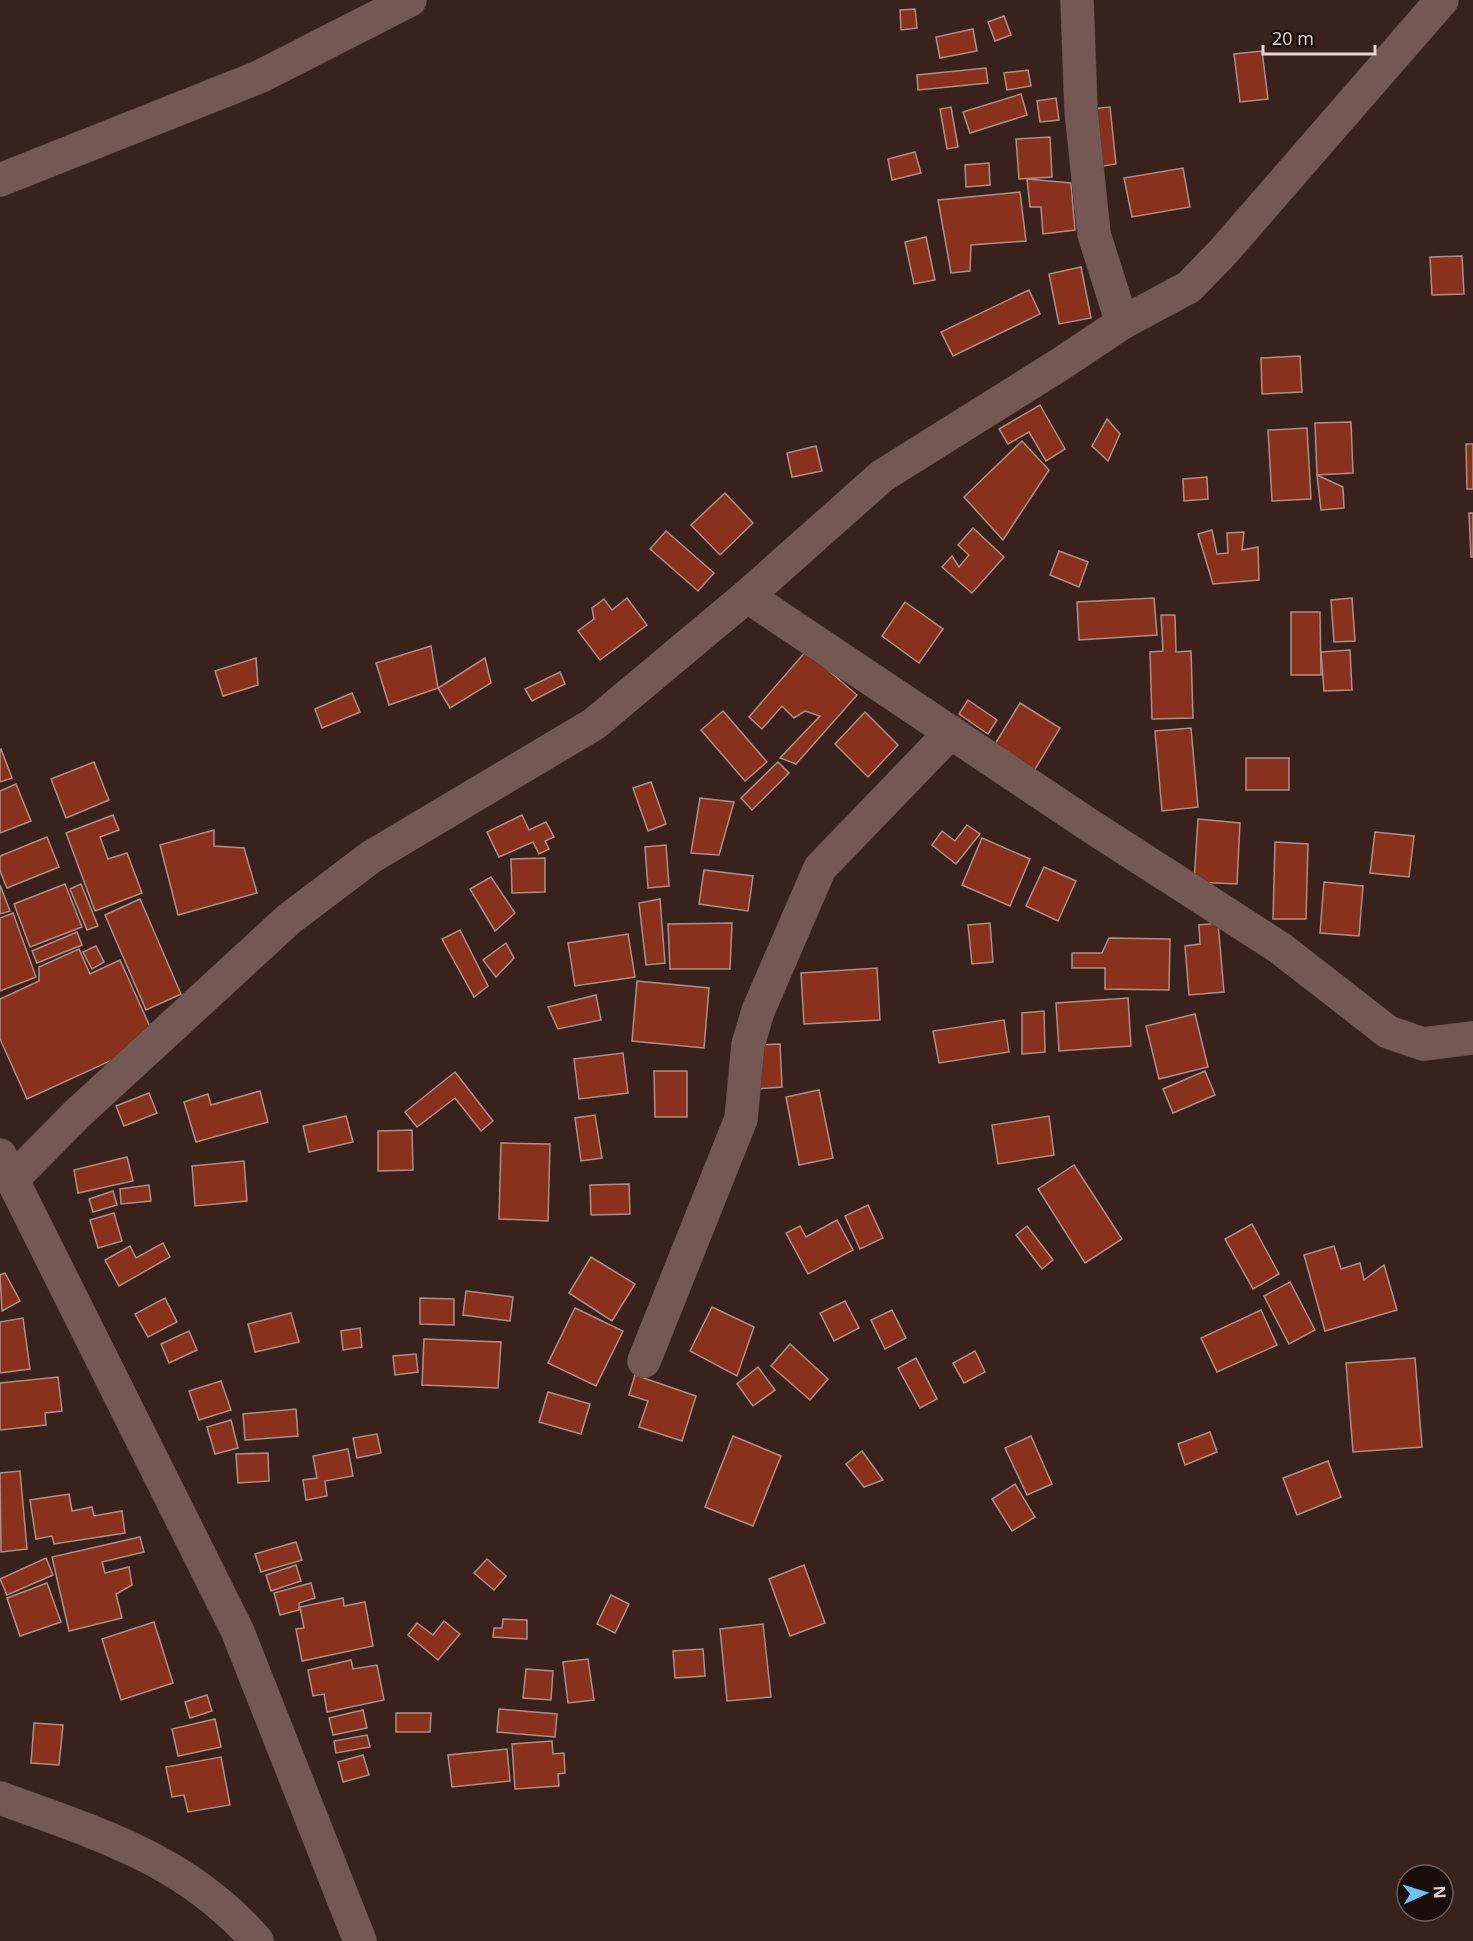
<svg xmlns="http://www.w3.org/2000/svg" width="1473" height="1941" viewBox="0 0 1473 1941" font-family="'Open Sans',sans-serif">
<style>
.building{fill:#8a311e;stroke:#ad8f88;stroke-width:1.5}
.lines{fill:none;stroke-linecap:round;stroke-linejoin:round}
.minor-casing{stroke:#523f3b;stroke-width:34}
.tertiary-casing{stroke:#523f3b;stroke-width:34}
.minor{stroke:#745952;stroke-width:33}
.tertiary{stroke:#745952;stroke-width:33}
</style>
<rect width="100%" height="100%" fill="#39211c"/>
<g class="building">
<path d="M 915,9 L 917,28 L 901,30 L 900,10 Z"/>
<path d="M 1004,16 L 1011,35 L 995,41 L 988,22 Z"/>
<path d="M 973,29 L 977,51 L 940,58 L 936,37 Z"/>
<path d="M 1262,51 L 1268,99 L 1240,102 L 1234,54 Z"/>
<path d="M 986,68 L 988,83 L 918,90 L 917,75 Z"/>
<path d="M 1028,70 L 1031,86 L 1007,90 L 1004,73 Z"/>
<path d="M 1021,94 L 1027,115 L 970,133 L 963,112 Z"/>
<path d="M 1056,98 L 1059,120 L 1040,122 L 1037,101 Z"/>
<path d="M 951,107 L 958,147 L 947,149 L 940,109 Z"/>
<path d="M 1110,107 L 1116,164 L 1098,167 L 1091,109 Z"/>
<path d="M 1050,137 L 1052,177 L 1019,179 L 1016,139 Z"/>
<path d="M 915,152 L 921,173 L 892,180 L 888,159 Z"/>
<path d="M 989,163 L 990,185 L 966,187 L 965,165 Z"/>
<path d="M 1183,168 L 1190,207 L 1132,217 L 1124,178 Z"/>
<path d="M 1027,179 L 1071,183 L 1075,230 L 1043,234 L 1041,207 L 1030,207 Z"/>
<path d="M 1020,192 L 1026,241 L 971,245 L 970,271 L 951,273 L 938,200 Z"/>
<path d="M 926,237 L 935,280 L 914,284 L 905,242 Z"/>
<path d="M 1462,256 L 1464,294 L 1432,295 L 1430,257 Z"/>
<path d="M 1081,267 L 1091,318 L 1059,324 L 1049,274 Z"/>
<path d="M 1029,290 L 1040,314 L 953,356 L 941,332 Z"/>
<path d="M 1300,356 L 1302,392 L 1262,394 L 1261,358 Z"/>
<path d="M 1040,405 L 1065,449 L 1046,461 L 1029,432 L 1008,444 L 999,429 Z"/>
<path d="M 1107,419 L 1120,434 L 1108,461 L 1092,446 Z"/>
<path d="M 1351,422 L 1353,473 L 1317,475 L 1315,423 Z"/>
<path d="M 1307,428 L 1311,499 L 1272,501 L 1268,430 Z"/>
<path d="M 1022,441 L 1049,470 L 1003,540 L 964,497 Z"/>
<path d="M 1466,444 L 1473,444 L 1473,489 L 1467,489 Z"/>
<path d="M 816,446 L 822,471 L 792,477 L 787,453 Z"/>
<path d="M 1317,475 L 1343,487 L 1344,508 L 1321,510 Z"/>
<path d="M 1207,477 L 1208,499 L 1184,501 L 1183,479 Z"/>
<path d="M 725,493 L 753,523 L 720,555 L 691,525 Z"/>
<path d="M 1469,513 L 1473,513 L 1473,557 L 1471,557 Z"/>
<path d="M 973,528 L 1004,557 L 972,593 L 942,567 L 952,556 L 959,567 L 969,555 L 958,545 Z"/>
<path d="M 1212,530 L 1217,554 L 1228,553 L 1227,533 L 1244,532 L 1242,550 L 1258,547 L 1259,580 L 1213,584 L 1198,534 Z"/>
<path d="M 666,531 L 714,573 L 698,591 L 650,549 Z"/>
<path d="M 1059,551 L 1088,562 L 1079,587 L 1050,575 Z"/>
<path d="M 627,598 L 647,625 L 600,660 L 578,631 L 594,619 L 592,608 L 604,599 L 612,610 Z"/>
<path d="M 1154,598 L 1157,635 L 1079,640 L 1077,602 Z"/>
<path d="M 1352,598 L 1355,641 L 1334,642 L 1331,600 Z"/>
<path d="M 905,602 L 943,629 L 919,663 L 882,636 Z"/>
<path d="M 1291,612 L 1320,612 L 1321,675 L 1291,675 Z"/>
<path d="M 1161,615 L 1175,615 L 1176,652 L 1191,651 L 1193,718 L 1152,719 L 1150,652 L 1163,651 Z"/>
<path d="M 431,646 L 438,688 L 389,705 L 376,663 Z"/>
<path d="M 1350,650 L 1352,690 L 1324,691 L 1321,652 Z"/>
<path d="M 806,651 L 857,695 L 796,764 L 780,758 L 820,716 L 805,711 L 794,718 L 782,706 L 762,729 L 749,717 Z"/>
<path d="M 256,658 L 258,685 L 223,696 L 215,671 Z"/>
<path d="M 485,658 L 491,683 L 450,708 L 438,688 Z"/>
<path d="M 560,672 L 565,684 L 532,701 L 525,689 Z"/>
<path d="M 352,693 L 360,712 L 322,728 L 315,709 Z"/>
<path d="M 968,700 L 997,720 L 988,734 L 959,714 Z"/>
<path d="M 1020,703 L 1060,728 L 1032,774 L 992,749 Z"/>
<path d="M 723,711 L 767,762 L 745,781 L 701,730 Z"/>
<path d="M 865,712 L 898,745 L 868,777 L 835,744 Z"/>
<path d="M 1191,728 L 1198,807 L 1162,811 L 1155,731 Z"/>
<path d="M 1,749 L 12,778 L 0,782 L 0,750 Z"/>
<rect x="1246" y="758" width="43" height="32"/>
<path d="M 94,762 L 109,800 L 66,818 L 51,779 Z"/>
<path d="M 778,762 L 789,773 L 752,810 L 741,798 Z"/>
<path d="M 651,782 L 666,824 L 648,831 L 633,788 Z"/>
<path d="M 16,784 L 31,821 L 0,833 L 0,791 Z"/>
<path d="M 700,798 L 734,802 L 719,855 L 691,853 Z"/>
<path d="M 113,815 L 119,830 L 100,837 L 108,859 L 127,853 L 142,893 L 95,911 L 66,833 Z"/>
<path d="M 522,815 L 529,830 L 546,822 L 554,837 L 545,841 L 549,849 L 539,854 L 533,842 L 499,857 L 487,832 Z"/>
<path d="M 1198,819 L 1240,823 L 1237,884 L 1194,882 Z"/>
<path d="M 967,825 L 980,834 L 956,864 L 932,845 L 942,831 L 955,841 Z"/>
<path d="M 214,830 L 214,846 L 244,848 L 257,893 L 178,915 L 160,845 Z"/>
<path d="M 1375,832 L 1414,836 L 1409,877 L 1370,873 Z"/>
<path d="M 47,837 L 59,867 L 7,888 L 0,871 L 0,856 Z"/>
<path d="M 982,838 L 1030,859 L 1010,906 L 962,885 Z"/>
<path d="M 1275,842 L 1308,844 L 1306,919 L 1273,919 Z"/>
<path d="M 666,845 L 669,886 L 648,888 L 645,847 Z"/>
<path d="M 545,858 L 545,892 L 512,893 L 511,859 Z"/>
<path d="M 1044,867 L 1076,881 L 1058,921 L 1026,906 Z"/>
<path d="M 704,870 L 753,876 L 748,911 L 699,904 Z"/>
<path d="M 491,877 L 515,913 L 495,931 L 470,889 Z"/>
<path d="M 1324,882 L 1363,886 L 1359,936 L 1320,933 Z"/>
<path d="M 65,884 L 82,927 L 30,947 L 14,904 Z"/>
<path d="M 81,884 L 98,926 L 87,930 L 70,889 Z"/>
<path d="M 0,885 L 10,911 L 0,914 Z"/>
<path d="M 140,899 L 181,994 L 146,1010 L 105,915 Z"/>
<path d="M 660,899 L 665,963 L 646,965 L 639,903 Z"/>
<path d="M 13,913 L 36,977 L 0,991 L 0,918 Z"/>
<path d="M 732,923 L 730,969 L 670,969 L 668,924 Z"/>
<path d="M 990,923 L 993,962 L 972,964 L 968,925 Z"/>
<path d="M 1218,923 L 1224,992 L 1189,995 L 1185,946 L 1200,944 L 1199,925 Z"/>
<path d="M 460,930 L 488,986 L 474,997 L 442,939 Z"/>
<path d="M 77,932 L 82,945 L 37,963 L 32,951 Z"/>
<path d="M 628,934 L 635,977 L 575,986 L 568,943 Z"/>
<path d="M 1109,938 L 1170,939 L 1169,990 L 1105,989 L 1105,968 L 1072,968 L 1072,953 L 1102,953 Z"/>
<path d="M 506,943 L 514,958 L 496,977 L 483,960 Z"/>
<path d="M 96,946 L 104,962 L 92,969 L 83,952 Z"/>
<path d="M 79,949 L 90,974 L 120,960 L 156,1040 L 27,1099 L 0,1039 L 0,999 L 39,981 L 39,967 Z"/>
<path d="M 877,968 L 880,1020 L 804,1024 L 801,973 Z"/>
<path d="M 637,981 L 709,988 L 704,1048 L 632,1041 Z"/>
<path d="M 596,995 L 601,1020 L 558,1029 L 548,1007 Z"/>
<path d="M 1128,998 L 1131,1046 L 1059,1051 L 1056,1003 Z"/>
<path d="M 1044,1011 L 1045,1052 L 1022,1054 L 1022,1013 Z"/>
<path d="M 1195,1014 L 1208,1067 L 1159,1079 L 1146,1026 Z"/>
<path d="M 1004,1020 L 1009,1052 L 939,1063 L 933,1031 Z"/>
<path d="M 780,1044 L 782,1087 L 756,1089 L 754,1045 Z"/>
<path d="M 623,1053 L 628,1093 L 579,1099 L 574,1059 Z"/>
<path d="M 654,1071 L 687,1071 L 687,1117 L 655,1117 Z"/>
<path d="M 1205,1071 L 1215,1095 L 1173,1113 L 1163,1089 Z"/>
<path d="M 455,1072 L 493,1121 L 481,1131 L 455,1098 L 417,1127 L 405,1112 Z"/>
<path d="M 819,1090 L 833,1158 L 799,1165 L 786,1097 Z"/>
<path d="M 260,1091 L 268,1122 L 196,1142 L 184,1102 L 208,1094 L 211,1105 Z"/>
<path d="M 149,1093 L 157,1113 L 124,1126 L 116,1106 Z"/>
<path d="M 595,1115 L 602,1158 L 581,1161 L 575,1118 Z"/>
<path d="M 346,1116 L 353,1142 L 309,1152 L 303,1126 Z"/>
<path d="M 1049,1116 L 1054,1155 L 998,1164 L 992,1125 Z"/>
<path d="M 412,1130 L 413,1170 L 378,1171 L 378,1131 Z"/>
<path d="M 501,1143 L 550,1144 L 548,1221 L 499,1219 Z"/>
<path d="M 127,1157 L 133,1181 L 78,1193 L 74,1170 Z"/>
<path d="M 244,1161 L 247,1201 L 195,1206 L 192,1166 Z"/>
<path d="M 1074,1165 L 1122,1239 L 1085,1263 L 1038,1189 Z"/>
<path d="M 629,1184 L 630,1214 L 591,1215 L 590,1185 Z"/>
<path d="M 149,1185 L 151,1201 L 121,1204 L 120,1189 Z"/>
<path d="M 113,1191 L 117,1205 L 93,1212 L 89,1199 Z"/>
<path d="M 868,1205 L 883,1238 L 860,1249 L 845,1216 Z"/>
<path d="M 114,1213 L 122,1241 L 98,1248 L 90,1220 Z"/>
<path d="M 837,1220 L 853,1250 L 808,1274 L 786,1233 L 800,1226 L 806,1237 Z"/>
<path d="M 1252,1224 L 1279,1274 L 1253,1289 L 1225,1239 Z"/>
<path d="M 1027,1226 L 1053,1260 L 1042,1269 L 1016,1235 Z"/>
<path d="M 163,1243 L 170,1257 L 119,1286 L 105,1260 L 130,1246 L 136,1258 Z"/>
<path d="M 1334,1246 L 1341,1269 L 1360,1263 L 1364,1280 L 1384,1265 L 1397,1310 L 1325,1331 L 1304,1255 Z"/>
<path d="M 591,1257 L 635,1284 L 612,1321 L 569,1293 Z"/>
<path d="M 5,1273 L 20,1301 L 2,1311 L 0,1275 Z"/>
<path d="M 1290,1282 L 1315,1330 L 1289,1344 L 1264,1296 Z"/>
<path d="M 466,1291 L 513,1297 L 510,1321 L 463,1315 Z"/>
<path d="M 165,1298 L 177,1322 L 148,1337 L 135,1314 Z"/>
<path d="M 420,1298 L 454,1299 L 454,1325 L 420,1324 Z"/>
<path d="M 845,1301 L 859,1328 L 834,1341 L 820,1313 Z"/>
<path d="M 712,1307 L 754,1327 L 737,1376 L 690,1351 Z"/>
<path d="M 575,1308 L 623,1331 L 596,1386 L 548,1363 Z"/>
<path d="M 892,1310 L 906,1338 L 885,1349 L 871,1320 Z"/>
<path d="M 1261,1310 L 1277,1345 L 1217,1372 L 1201,1338 Z"/>
<path d="M 291,1313 L 299,1342 L 255,1352 L 248,1324 Z"/>
<path d="M 23,1318 L 30,1369 L 0,1373 L 0,1322 Z"/>
<path d="M 360,1328 L 362,1347 L 343,1350 L 341,1331 Z"/>
<path d="M 189,1331 L 197,1350 L 169,1363 L 161,1344 Z"/>
<path d="M 424,1339 L 501,1342 L 498,1388 L 422,1385 Z"/>
<path d="M 790,1344 L 828,1379 L 810,1400 L 771,1366 Z"/>
<path d="M 975,1351 L 985,1372 L 964,1383 L 953,1363 Z"/>
<path d="M 416,1354 L 418,1372 L 395,1375 L 393,1356 Z"/>
<path d="M 916,1358 L 937,1399 L 920,1408 L 898,1368 Z"/>
<path d="M 1415,1358 L 1422,1447 L 1353,1452 L 1346,1363 Z"/>
<path d="M 758,1367 L 775,1390 L 753,1406 L 737,1384 Z"/>
<path d="M 635,1375 L 696,1396 L 682,1441 L 639,1427 L 648,1401 L 629,1395 Z"/>
<path d="M 58,1377 L 62,1411 L 45,1413 L 46,1425 L 0,1430 L 0,1383 Z"/>
<path d="M 221,1381 L 231,1410 L 199,1420 L 189,1391 Z"/>
<path d="M 548,1392 L 590,1404 L 581,1434 L 539,1422 Z"/>
<path d="M 296,1409 L 298,1436 L 245,1440 L 243,1414 Z"/>
<path d="M 231,1420 L 238,1448 L 215,1454 L 207,1427 Z"/>
<path d="M 1210,1432 L 1217,1452 L 1185,1465 L 1178,1444 Z"/>
<path d="M 377,1434 L 381,1453 L 357,1458 L 353,1438 Z"/>
<path d="M 733,1436 L 781,1456 L 753,1526 L 705,1507 Z"/>
<path d="M 1031,1436 L 1052,1484 L 1027,1495 L 1005,1448 Z"/>
<path d="M 348,1449 L 353,1476 L 325,1481 L 327,1496 L 306,1500 L 303,1480 L 317,1478 L 313,1456 Z"/>
<path d="M 862,1451 L 883,1480 L 864,1487 L 846,1464 Z"/>
<path d="M 268,1453 L 269,1481 L 238,1483 L 236,1454 Z"/>
<path d="M 1328,1461 L 1341,1497 L 1297,1515 L 1283,1478 Z"/>
<path d="M 20,1471 L 27,1549 L 1,1552 L 0,1473 Z"/>
<path d="M 1015,1484 L 1035,1517 L 1012,1531 L 992,1499 Z"/>
<path d="M 69,1494 L 72,1511 L 92,1507 L 94,1516 L 122,1511 L 125,1533 L 54,1544 L 52,1536 L 36,1539 L 30,1500 Z"/>
<path d="M 140,1537 L 144,1552 L 102,1562 L 105,1573 L 129,1567 L 132,1585 L 116,1594 L 122,1618 L 69,1631 L 52,1557 Z"/>
<path d="M 296,1542 L 302,1560 L 261,1572 L 255,1554 Z"/>
<path d="M 46,1558 L 53,1575 L 7,1595 L 0,1579 Z"/>
<path d="M 487,1559 L 506,1576 L 494,1590 L 474,1573 Z"/>
<path d="M 296,1565 L 301,1581 L 271,1591 L 266,1575 Z"/>
<path d="M 804,1565 L 825,1623 L 790,1636 L 769,1579 Z"/>
<path d="M 47,1583 L 61,1622 L 20,1636 L 7,1598 Z"/>
<path d="M 311,1583 L 315,1598 L 299,1603 L 299,1610 L 280,1615 L 274,1593 Z"/>
<path d="M 611,1595 L 629,1604 L 615,1633 L 597,1624 Z"/>
<path d="M 343,1598 L 344,1606 L 365,1602 L 373,1646 L 302,1661 L 296,1629 L 304,1628 L 300,1607 Z"/>
<path d="M 503,1619 L 527,1620 L 527,1639 L 493,1637 L 494,1628 L 502,1628 Z"/>
<path d="M 444,1621 L 460,1634 L 438,1660 L 408,1635 L 417,1623 L 433,1635 Z"/>
<path d="M 154,1622 L 173,1683 L 121,1700 L 102,1639 Z"/>
<path d="M 763,1624 L 771,1697 L 727,1701 L 720,1629 Z"/>
<path d="M 703,1649 L 705,1676 L 675,1678 L 673,1651 Z"/>
<path d="M 588,1659 L 594,1700 L 568,1703 L 563,1662 Z"/>
<path d="M 351,1660 L 353,1669 L 377,1665 L 384,1700 L 327,1712 L 324,1694 L 313,1696 L 308,1670 Z"/>
<path d="M 526,1669 L 553,1671 L 551,1700 L 523,1698 Z"/>
<path d="M 207,1695 L 212,1711 L 190,1718 L 185,1702 Z"/>
<path d="M 499,1709 L 557,1714 L 555,1737 L 497,1732 Z"/>
<path d="M 363,1710 L 367,1728 L 333,1735 L 329,1718 Z"/>
<path d="M 396,1713 L 431,1713 L 430,1732 L 396,1732 Z"/>
<path d="M 215,1719 L 221,1747 L 178,1756 L 172,1729 Z"/>
<path d="M 34,1723 L 63,1725 L 59,1765 L 31,1763 Z"/>
<path d="M 367,1735 L 370,1747 L 336,1753 L 334,1741 Z"/>
<path d="M 552,1741 L 553,1754 L 564,1753 L 565,1773 L 558,1774 L 559,1786 L 515,1789 L 512,1744 Z"/>
<path d="M 507,1749 L 510,1781 L 452,1787 L 448,1755 Z"/>
<path d="M 363,1755 L 369,1775 L 343,1782 L 338,1762 Z"/>
<path d="M 221,1757 L 230,1805 L 188,1812 L 184,1795 L 172,1797 L 166,1767 Z"/>
</g>
<g class="lines">
<g class="minor-casing">
<g id="minor">
<path d="M 1077,0 L 1081,110 L 1094,234 L 1122,323"/>
<path d="M 0,180 L 259,77 L 410,0"/>
<path d="M 747,596 L 1089,825 L 1280,948 L 1388,1032 L 1423,1044 L 1473,1038"/>
<path d="M 13,1179 L 77,1114 L 289,919 L 371,857 L 594,724 L 747,596 L 882,476 L 1059,365 L 1122,323 L 1189,287 L 1223,252 L 1442,0"/>
<path d="M 644,1361 L 741,1119 L 748,1045 L 758,1011 L 820,868 L 951,732"/>
<path d="M 0,1798 C 98,1834 186,1859 257,1941"/>
</g>
</g>
<g class="tertiary-casing">
<path id="tertiary" d="M 0,1155 L 237,1630 L 360,1941"/>
</g>
<use href="#minor" class="minor"/>
<use href="#tertiary" class="tertiary"/>
</g>
<g transform="translate(1425 1893) rotate(86)"><circle r="28" fill="#190e0c" stroke="#6b5d5a" stroke-width="1.5"/>
<path d="M0-4.5L10 22L0 15L-10 22Z" fill="#6ac3f1"/>
<text y="-9" font-size="16" font-weight="bold" text-anchor="middle" fill="#e5d4d0">N</text>
</g>
<path d="M1263 45v9h112v-9" fill="none" stroke="#e5d4d0" stroke-width="3"/>
<text x="1272" y="45" font-size="18" fill="#e5d4d0" stroke="#190e0c" stroke-width="4.5" paint-order="stroke">20 m</text>
</svg>
